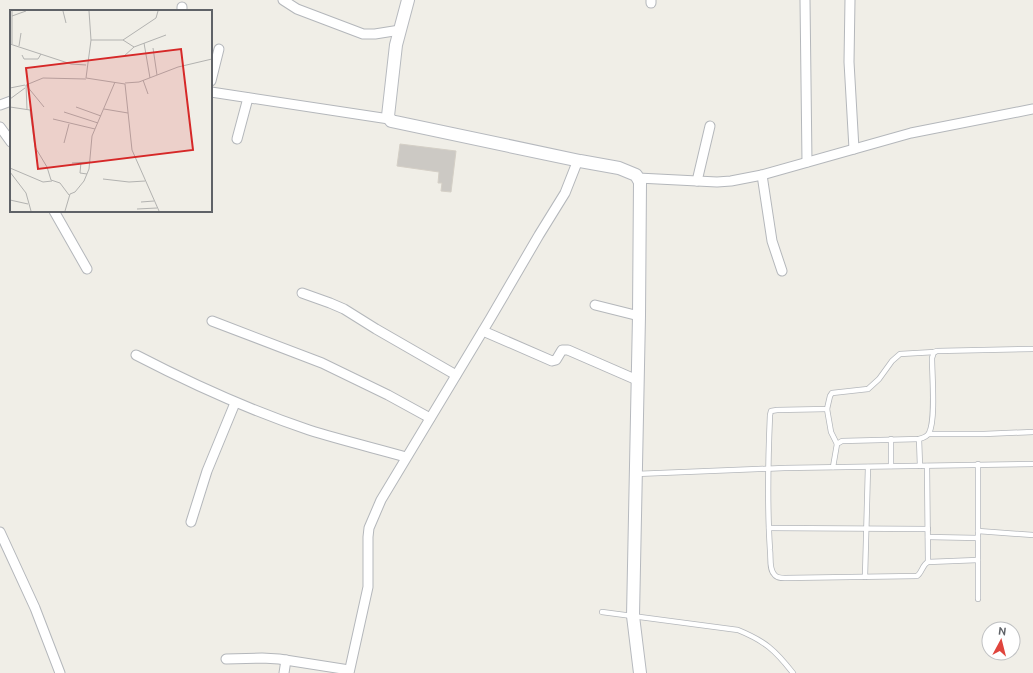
<svg xmlns="http://www.w3.org/2000/svg" width="1033" height="673" viewBox="0 0 1033 673" font-family="Ubuntu,sans-serif">
<style>
.building{fill:#ccc9c4;stroke:#d4cfc6}
.lines{fill:none;stroke-linecap:round;stroke-linejoin:round}
.lane-casing{stroke:#b4b7bb;stroke-width:6}
.street-casing{stroke:#b4b7bb;stroke-width:11}
.secondary-casing{stroke:#b6b9be;stroke-width:14}
.lane{stroke:#fff;stroke-width:4.5}
.street{stroke:#fff;stroke-width:9}
.secondary{stroke:#fff;stroke-width:12}
.inset-road{fill:none;stroke:#b2b2b0;stroke-width:1}
.view{fill:#d62828;fill-opacity:0.15;stroke:#d62828;stroke-width:2}
.inset-edge{fill:none;stroke:#5f6267;stroke-width:2}
</style>
<rect width="100%" height="100%" fill="#f0eee7"/>
<path class="building" d="M 400,144 L 456,151 L 451,192 L 441,191 L 442,183 L 438,183 L 439,172 L 397,166 Z"/>
<g class="lines">
<g class="lane-casing">
<g id="lane">
<path d="M 935,352 L 900,354 L 892,361 L 879,379 L 868,389 L 832,393 L 830,396 L 827,409 L 777,410 L 771,411 L 770,415 C 768,460 767,505 770,550 C 771,557 769,569 774,574 C 776,578 781,578 785,578 L 917,576 C 922,573 922,565 928,562 L 978,560"/>
<path d="M 827,409 L 831,432 L 837,444"/>
<path d="M 929,434 L 984,434 L 1033,432"/>
<path d="M 919,439 L 920,466"/>
<path d="M 891,466 L 891,439"/>
<path d="M 927,466 L 928,562"/>
<path d="M 833,467 L 837,444 L 842,441 L 919,439 C 923,438 927,437 929,433 C 936,420 932,375 932,358 L 934,352 L 937,351 L 1033,349"/>
<path d="M 636,474 L 784,468 L 1033,464"/>
<path d="M 769,528 L 928,529"/>
<path d="M 978,531 L 1033,535"/>
<path d="M 928,537 L 978,538"/>
<path d="M 865,577 L 868,467"/>
<path d="M 978,599 L 978,464"/>
<path d="M 602,612 L 738,630 C 765,641 775,650 793,673"/>
</g>
</g>
<g class="street-casing">
<g id="street">
<path d="M 283,0 L 297,9 L 363,34 L 375,34 L 400,30"/>
<path d="M 805,0 L 807,162"/>
<path d="M 850,0 L 849,62 L 854,149"/>
<path d="M 651,3 L 651,0"/>
<path d="M 182,11 L 182,7"/>
<path d="M 211,81 L 219,49"/>
<path d="M 211,92 L 389,119"/>
<path d="M 0,105 L 11,101"/>
<path d="M 0,127 L 11,142"/>
<path d="M 237,139 L 248,98"/>
<path d="M 762,175 L 772,241 L 782,271"/>
<path d="M 638,178 L 717,182 L 731,181 L 762,175 L 911,133 L 1033,109"/>
<path d="M 697,181 L 710,126"/>
<path d="M 54,211 L 87,269"/>
<path d="M 302,293 L 330,303 L 344,309 L 376,329 L 456,375"/>
<path d="M 595,305 L 639,316"/>
<path d="M 212,321 L 322,363 L 388,395 L 430,418"/>
<path d="M 483,331 L 552,361 L 556,360 L 562,350 L 568,350 L 637,380"/>
<path d="M 136,355 C 192,384 249,410 309,430 C 341,440 374,448 406,457"/>
<path d="M 191,522 L 207,471 L 235,403"/>
<path d="M 0,532 L 35,608 L 60,673"/>
<path d="M 226,659 L 262,658 L 279,659 L 349,670"/>
<path d="M 284,673 L 286,660"/>
<path d="M 349,673 L 368,587 L 368,537 L 369,528 L 381,500 L 490,319 L 539,235 L 565,193 L 578,160"/>
</g>
</g>
<g class="secondary-casing">
<path id="secondary" d="M 408,0 L 396,45 L 388,116 L 391,121 L 580,161 L 619,168 L 636,175 L 640,182 L 639,316 L 633,616 L 640,673"/>
</g>
<use href="#lane" class="lane"/>
<use href="#street" class="street"/>
<use href="#secondary" class="secondary"/>
</g>
<g transform="translate(10 10)">
<rect width="202" height="202" fill="#f0eee7"/>
<path class="inset-road" d="M 2,1 L 2,34M 53,1 L 56,13M 79,1 L 81,30 L 76,68 L 115,74 L 122,140 L 149,201M 2,6 L 16,1M 81,30 L 113,30 L 146,8 L 148,1M 113,30 L 124,37 L 156,25M 134,33 L 140,68M 0,34 L 61,54 L 76,55M 9,36 L 11,23M 143,38 L 147,65M 12,45 L 14,49 L 28,49 L 31,44M 113,47 L 124,37M 133,70 L 138,84M 115,73 L 129,72 L 168,57 L 202,49M 16,75 L 34,97M 0,78 L 15,75M 0,89 L 15,78M 0,97 L 20,100 L 25,137 L 37,157 L 41,170 L 50,173 L 59,185M 66,97 L 91,106M 17,99 L 16,75 L 33,68 L 76,69M 94,99 L 118,103M 54,102 L 88,113M 43,109 L 85,119M 54,133 L 59,114M 71,152 L 70,163 L 77,164M 62,153 L 81,152M 0,158 L 33,172 L 42,171M 0,162 L 16,183 L 21,201M 93,169 L 119,172 L 135,171M 0,190 L 18,194M 131,192 L 144,191M 127,199 L 147,198M 55,201 L 60,184 L 65,182 L 74,171 L 79,159 L 82,126 L 105,72"/>
<path class="view" d="M 171,39 L 183,140 L 28,159 L 16,58 Z"/>
<rect width="202" height="202" class="inset-edge"/>
</g>
<g transform="translate(1001 641) rotate(7)"><circle r="19" fill="#ffffff" stroke="#bfc0c2"/>
<path d="M0-3L7 15L0 10L-7 15Z" fill="#e0453d"/>
<text y="-6" font-size="11" font-weight="bold" text-anchor="middle" fill="#5f6267">N</text>
</g>
</svg>
